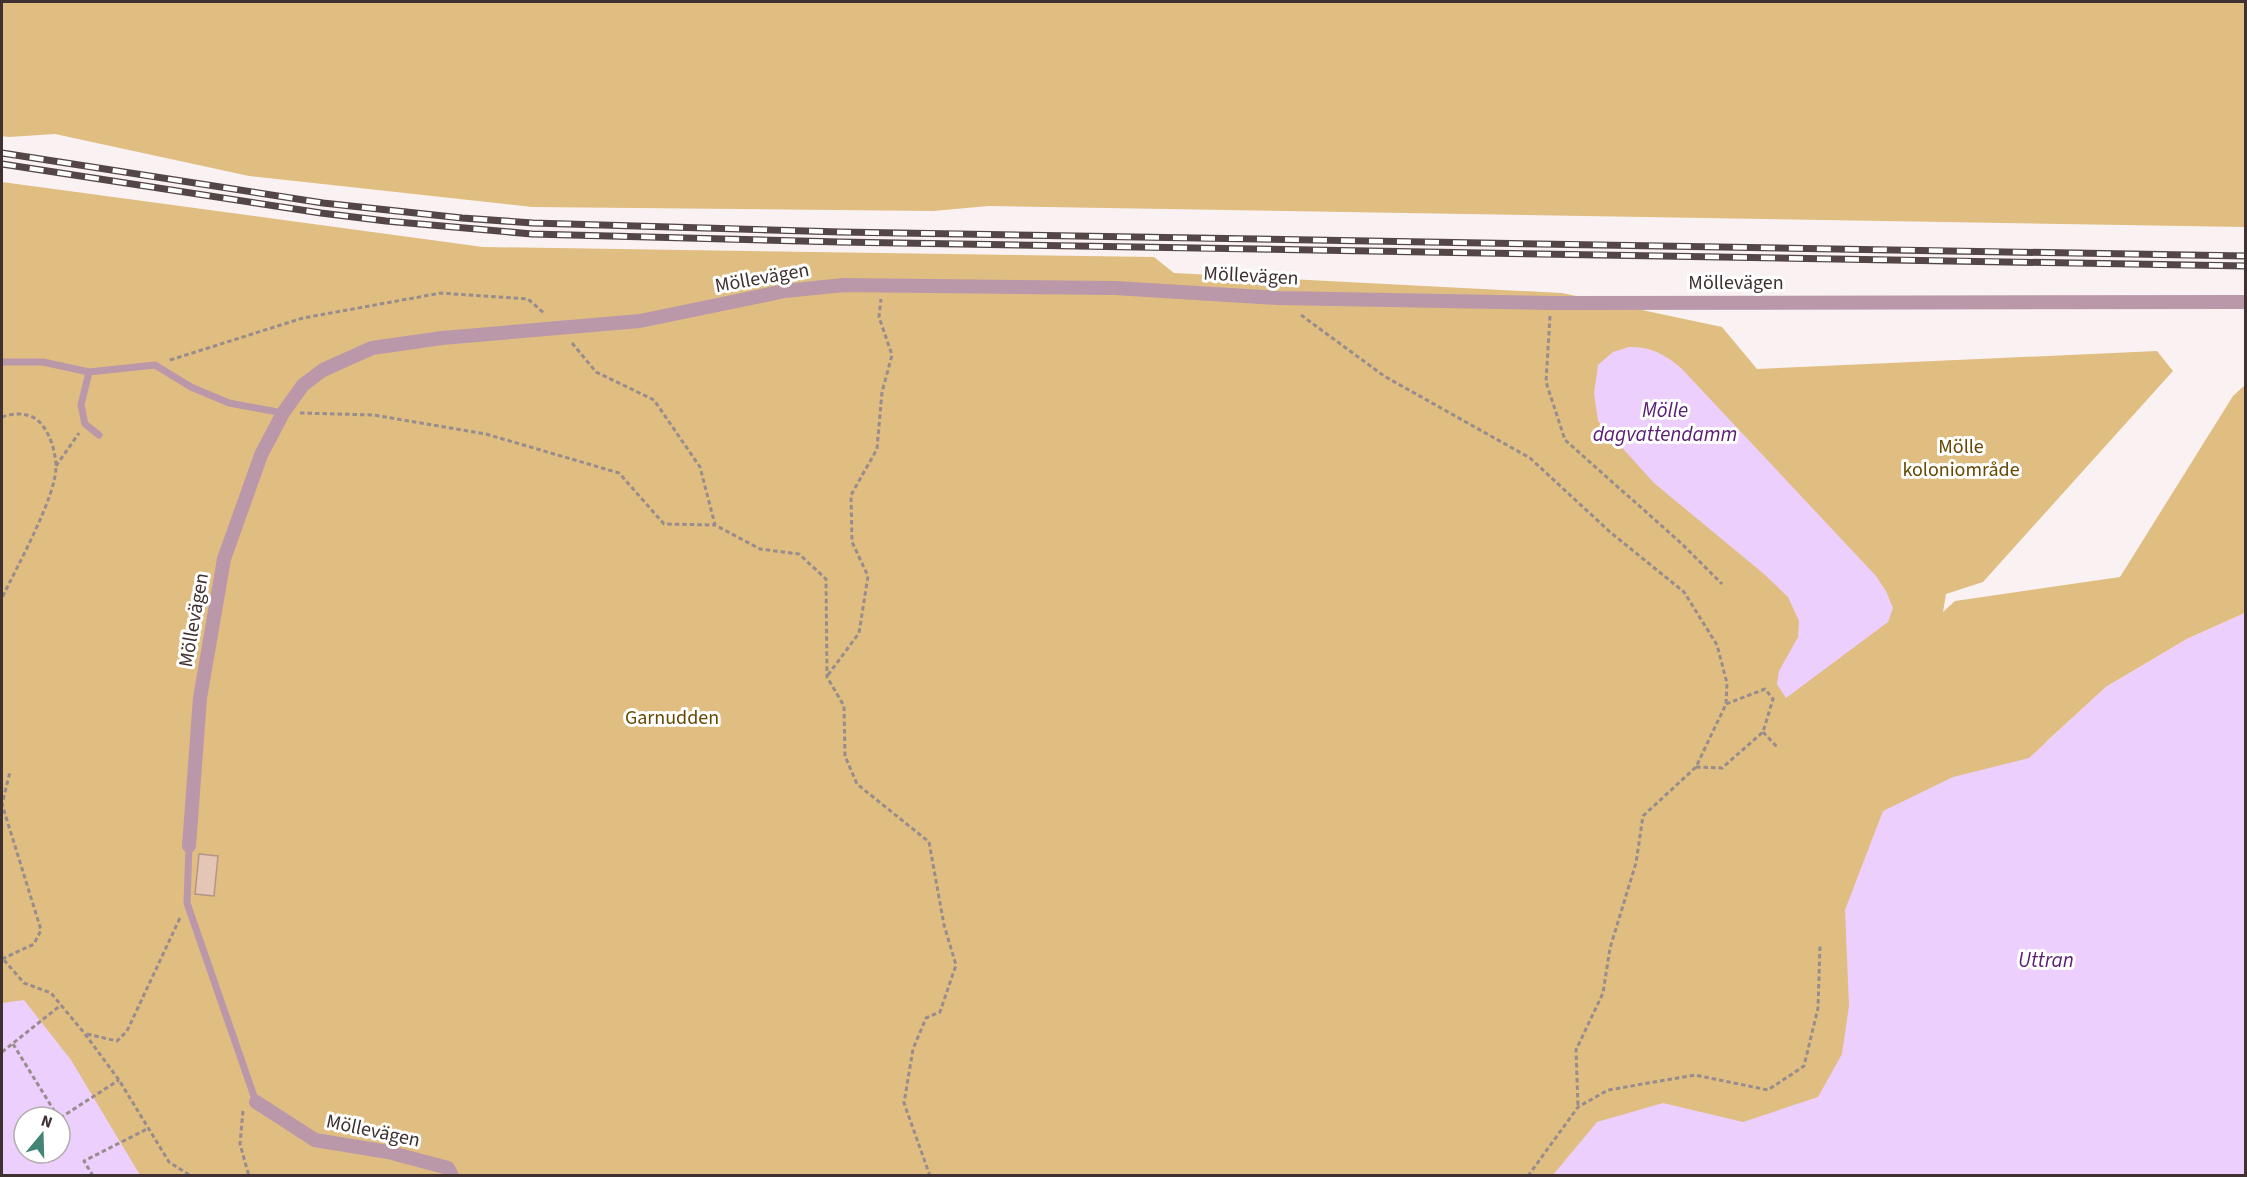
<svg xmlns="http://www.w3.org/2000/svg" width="2247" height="1177" viewBox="0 0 2247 1177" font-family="'Source Sans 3',sans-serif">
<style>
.green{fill:#e0bd81;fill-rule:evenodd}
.water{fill:#eccffd;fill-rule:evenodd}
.building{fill:#e5c6b6;stroke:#b39586;stroke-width:1.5}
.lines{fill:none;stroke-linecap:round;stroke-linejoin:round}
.path{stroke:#988d8d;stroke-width:3;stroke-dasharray:4.5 3;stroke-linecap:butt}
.lane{stroke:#bb97aa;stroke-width:7}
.street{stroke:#bb97aa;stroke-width:14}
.rail-casing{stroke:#544647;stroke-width:7}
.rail{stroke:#fff;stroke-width:4.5;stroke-dasharray:14;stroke-linecap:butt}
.labels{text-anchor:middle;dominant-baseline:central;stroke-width:6;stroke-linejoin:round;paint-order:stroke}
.street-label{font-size:20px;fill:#3f3031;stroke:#fff}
.park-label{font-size:20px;fill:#674803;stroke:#fff}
.water-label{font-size:21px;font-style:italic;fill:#5b2075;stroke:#fff}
</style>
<rect width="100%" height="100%" fill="#faf2f2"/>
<g class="green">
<path d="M 2,2 L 2245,2 L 2245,227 L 989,206 L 933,211 L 532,207 L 249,176 L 55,134 L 9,137 L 2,136 Z"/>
<path d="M 2,182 L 483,247 L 1154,257 L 1174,273 L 1562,293 L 1722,327 L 1757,369 L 2157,351 L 2173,371 L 1983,582 L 1946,594 L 1943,612 L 1955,601 L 2120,577 L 2233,396 L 2245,385 L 2245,613 L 2187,639 L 2106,687 L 2046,742 L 1908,1175 L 2,1175 ZM 24,1117 L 60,1117 L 60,1153 L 24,1153 Z"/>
</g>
<g class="water">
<path d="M 1629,347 C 1652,347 1664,354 1681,368 L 1876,576 L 1886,591 L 1893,608 L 1888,622 L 1786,698 L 1777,684 L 1779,671 L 1798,637 L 1799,621 L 1788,597 L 1764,574 L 1654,483 L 1598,421 L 1594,393 L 1598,365 L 1613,352 Z"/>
<path d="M 2245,613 L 2245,1175 L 1553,1175 L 1597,1122 L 1663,1103 L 1743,1122 L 1818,1097 L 1842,1054 L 1849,1006 L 1845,910 L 1883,811 L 1953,777 L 2029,758 L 2106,687 L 2187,639 Z"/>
<path d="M 24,1000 L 71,1060 L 140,1175 L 2,1175 L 2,1003 ZM 24,1117 L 60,1117 L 60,1153 L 24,1153 Z"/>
</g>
<path class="building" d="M 199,854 L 218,856 L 214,896 L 195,894 Z"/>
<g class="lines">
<g class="path">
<path d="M 1301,315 L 1384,376 L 1530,458 L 1610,532 L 1684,592 L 1717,645 L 1727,683 L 1726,704 L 1696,767 L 1643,816 L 1636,863 L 1610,948 L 1603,993 L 1576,1050 L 1578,1107"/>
<path d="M 1550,316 L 1546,382 L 1565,440 L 1681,543 L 1722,584"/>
<path d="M 572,343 L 596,372 L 654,400 L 700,467 L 715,525 L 760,549 L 799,554 L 826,579 L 827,677 L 844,706 L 845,756 L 857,784 L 929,842 L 944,925 L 956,965 L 940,1012 L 926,1018 L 913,1049 L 904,1103 L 930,1176"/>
<path d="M 170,360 L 303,318 L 441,293 L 528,299 L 545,314"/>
<path d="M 300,413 L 373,415 L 486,434 L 619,473 L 664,524 L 715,525"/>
<path d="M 2,417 C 16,412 33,412 43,426 C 51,437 55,451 56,465 C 57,496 16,568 2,598"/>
<path d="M 56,466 L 79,433"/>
<path d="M 828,675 L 859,633 L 868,576 L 852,542 L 851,495 L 877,449 L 882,392 L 892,355 L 879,317 L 881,299"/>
<path d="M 1763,732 L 1778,748"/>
<path d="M 1696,767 L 1722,768 L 1763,732 L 1773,699 L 1765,689 L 1726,704"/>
<path d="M 2,959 L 34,944 L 41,930 L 2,804 L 10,772"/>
<path d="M 4,960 L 24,983 L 51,993 L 85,1034 L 119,1080 L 169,1162 L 191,1176"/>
<path d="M 87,1034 L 117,1041 L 127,1031 L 180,918"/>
<path d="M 13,1044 L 58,1117"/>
<path d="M 2,1052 L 61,1005"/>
<path d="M 243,1111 L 240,1144 L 249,1176"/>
<path d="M 60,1118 L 119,1080"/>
<path d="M 93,1176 L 84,1161 L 149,1128"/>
<path d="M 1528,1176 L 1578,1107 L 1608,1090 L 1695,1075 L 1768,1090 L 1804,1066 L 1818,1008 L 1820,945"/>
</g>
<g class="lane">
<path d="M 2,362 L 43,362 L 89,372 L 155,365 L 191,387 L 229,403 L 283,413"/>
<path d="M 89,372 L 81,405 L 85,424 L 99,435"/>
<path d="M 189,846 L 187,903 L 256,1102"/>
</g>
<g class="street">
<path d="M 189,846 L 200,698 L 224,559 L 261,455 L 283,413 L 303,385 L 323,370 L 372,348 L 442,338 L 640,321 L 785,291 L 844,285 L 1115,288 L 1278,298 L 1551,303 L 2246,302"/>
<path d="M 256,1102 L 315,1140 L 388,1152 L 448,1168 L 452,1176"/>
</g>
<g class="rail-casing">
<g id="rail">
<path d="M 2,153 L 323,203 L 462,218 L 533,223 L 841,232 L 2246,256"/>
<path d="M 2,164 L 321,213 L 386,221 L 532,234 L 840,242 L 2246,266"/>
</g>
</g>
<use href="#rail" class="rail"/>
</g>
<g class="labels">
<g class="street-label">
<text transform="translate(1251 276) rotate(3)">Möllevägen</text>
<text transform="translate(762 278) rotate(-10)">Möllevägen</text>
<text x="1736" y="283">Möllevägen</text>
<text transform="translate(194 620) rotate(-80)">Möllevägen</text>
<text transform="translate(373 1131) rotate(12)">Möllevägen</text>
</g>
<g class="park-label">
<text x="1961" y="447">Mölle<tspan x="1961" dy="23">koloniområde</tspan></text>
<text x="672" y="718">Garnudden</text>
</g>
<g class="water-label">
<text x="1665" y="410">Mölle<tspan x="1665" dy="24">dagvattendamm</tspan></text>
<text x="2046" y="960">Uttran</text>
</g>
</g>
<rect width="2247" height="1177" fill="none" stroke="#3f3031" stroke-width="6"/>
<g transform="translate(42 1135) rotate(19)"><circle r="28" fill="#ffffff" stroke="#b2acad" stroke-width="1.5"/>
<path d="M0-4.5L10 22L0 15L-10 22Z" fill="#438474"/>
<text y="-9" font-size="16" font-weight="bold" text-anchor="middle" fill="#3f3031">N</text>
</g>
</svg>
